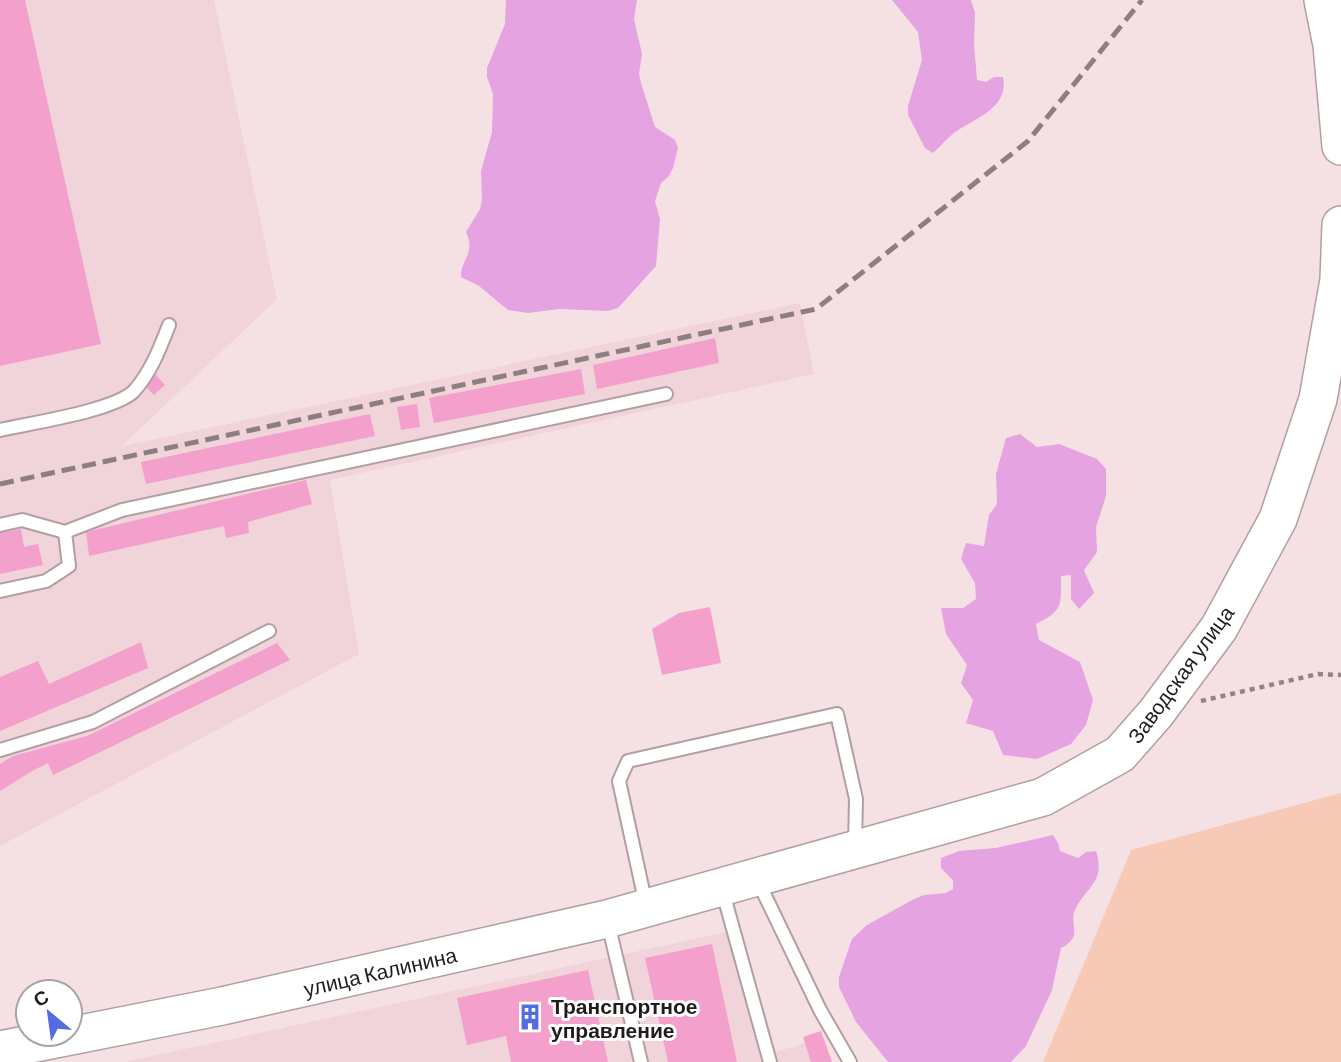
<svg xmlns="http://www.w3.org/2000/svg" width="1341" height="1062" viewBox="0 0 1341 1062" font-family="Barlow,sans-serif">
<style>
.built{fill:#f1d4d9}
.green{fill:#f7cab7}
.water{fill:#e5a3e2}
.building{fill:#f4a0cc}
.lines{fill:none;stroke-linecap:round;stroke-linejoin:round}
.lane-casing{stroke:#b29fa2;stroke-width:16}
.secondary-casing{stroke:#b29fa2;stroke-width:40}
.path{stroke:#928486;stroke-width:4.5;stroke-dasharray:5 5;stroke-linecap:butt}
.lane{stroke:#fff;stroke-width:12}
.secondary{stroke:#fff;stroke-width:37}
.rail{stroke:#8d7f81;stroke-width:5;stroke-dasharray:14 7;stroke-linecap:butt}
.labels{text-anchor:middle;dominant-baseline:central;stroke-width:6;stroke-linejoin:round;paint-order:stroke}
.street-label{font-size:21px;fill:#221b1c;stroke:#fff}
.poi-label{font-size:21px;font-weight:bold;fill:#221b1c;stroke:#fff;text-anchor:start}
</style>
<rect width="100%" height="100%" fill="#f5e1e4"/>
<g class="built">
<path d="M 0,0 L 214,0 L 277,299 L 122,446 L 800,303 L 814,374 L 330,480 L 359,654 L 0,846 Z"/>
<path d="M 740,929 L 775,1052 L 813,1041 L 825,1062 L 125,1062 Z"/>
</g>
<path class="green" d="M 1341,793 L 1341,1062 L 1043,1062 L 1131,850 Z"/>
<g class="water">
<path d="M 506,0 L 637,0 L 634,19 L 642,54 L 639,74 L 641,83 L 655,127 L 675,140 L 678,148 L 673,168 L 669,176 L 661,183 L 655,201 L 660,219 L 656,266 L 618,308 L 608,311 L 559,309 L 528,313 L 508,310 L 479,286 L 461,277 C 461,258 476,254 466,232 L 480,209 L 482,200 L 481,171 L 492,132 L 493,94 L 487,77 L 487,68 L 505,24 Z"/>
<path d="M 892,0 L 971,0 L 975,13 L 974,43 L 977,80 L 986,82 L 994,77 L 1003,77 C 1010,108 973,119 954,133 C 946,139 940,147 933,153 L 925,148 L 908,115 L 908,106 L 922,60 L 918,32 Z"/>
<path d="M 1020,434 L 1037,447 L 1059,444 L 1097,459 L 1106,469 L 1106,496 L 1096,527 L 1097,552 L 1084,570 L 1094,593 L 1079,609 L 1071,599 L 1071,575 L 1061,576 C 1061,605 1064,610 1036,624 L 1039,640 L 1080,662 L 1093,700 L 1086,725 L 1071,744 L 1037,759 L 1003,755 L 993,731 L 966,723 L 973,700 L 961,683 L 967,665 L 946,634 L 941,608 L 963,608 L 976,599 L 975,583 L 961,559 L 966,543 L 984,546 L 989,515 L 997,504 L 996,474 L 1006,438 Z"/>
<path d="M 1053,835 L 1058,843 L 1060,851 L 1078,858 L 1086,852 L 1096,851 C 1106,883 1086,886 1075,910 C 1068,925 1085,935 1061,948 L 1052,990 L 1026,1046 L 1011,1062 L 888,1062 L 856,1022 L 839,987 L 839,977 L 852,939 L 867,925 L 914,899 L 924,895 L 945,893 L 953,889 L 953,880 L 941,868 L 941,858 L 959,851 L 996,848 Z"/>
</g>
<g class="building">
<path d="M 0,0 L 25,0 L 101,344 L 0,366 Z"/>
<path d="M 715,338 L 719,363 L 597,389 L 593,365 Z"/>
<path d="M 581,369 L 585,394 L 434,423 L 429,398 Z"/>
<path d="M 155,374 L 165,385 L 154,395 L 144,385 Z"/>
<path d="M 417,404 L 420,427 L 401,430 L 397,407 Z"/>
<path d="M 370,414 L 375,436 L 146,484 L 141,462 Z"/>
<path d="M 306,480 L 312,504 L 248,522 L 249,533 L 226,538 L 224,526 L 89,556 L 86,532 Z"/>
<path d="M 21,529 L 24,547 L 38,544 L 43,565 L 0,574 L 0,533 Z"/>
<path d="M 710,607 L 721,663 L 662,675 L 652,629 L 679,613 Z"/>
<path d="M 141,642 L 148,668 L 0,731 L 0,677 L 38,661 L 49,684 Z"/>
<path d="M 277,643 L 290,660 L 53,775 L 48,763 L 32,771 L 0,791 L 0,764 L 13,756 L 87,736 Z"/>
<path d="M 712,944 L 737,1062 L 668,1062 L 645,958 Z"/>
<path d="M 588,970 L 608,1062 L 511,1062 L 506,1036 L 467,1045 L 457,998 Z"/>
<path d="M 821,1031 L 832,1062 L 811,1062 L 803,1037 Z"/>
</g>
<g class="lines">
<g class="lane-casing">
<g id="lane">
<path d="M 0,430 C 30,423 114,411 134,391 C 151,372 160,348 169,325"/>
<path d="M 0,525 L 22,520 L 65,532"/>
<path d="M 0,591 L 46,581 L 69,566 L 65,532 L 122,510 L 666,394"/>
<path d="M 0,750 L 93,722 L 269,631"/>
<path d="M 757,879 L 820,1010 L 850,1062"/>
<path d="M 722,889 L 770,1062"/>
<path d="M 646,905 L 619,781 L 628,761 L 837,714 L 856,799 L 855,845"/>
<path d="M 608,923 L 641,1062"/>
</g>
</g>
<g class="secondary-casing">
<g id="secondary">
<path d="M 1323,0 L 1332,45 L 1341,146"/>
<path d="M 0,1050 L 222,1006 L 607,919 L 1043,797 L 1120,754 L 1156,713 L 1219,628 L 1278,519 L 1318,399 L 1339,280 L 1341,225"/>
</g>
</g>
<path class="path" d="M 1201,701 L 1318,674 L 1341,675"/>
<use href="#lane" class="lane"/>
<use href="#secondary" class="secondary"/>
<path class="rail" d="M 0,484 L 816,309 L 1028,141 L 1142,0"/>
</g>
<defs>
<g id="building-bare" transform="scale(2.1)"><path d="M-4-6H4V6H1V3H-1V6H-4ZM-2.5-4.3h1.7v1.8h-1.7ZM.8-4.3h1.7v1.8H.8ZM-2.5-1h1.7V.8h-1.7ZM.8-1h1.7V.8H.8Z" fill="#546ce1" stroke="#fff" stroke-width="2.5" paint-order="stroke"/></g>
</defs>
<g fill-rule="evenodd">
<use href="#building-bare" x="530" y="1017"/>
</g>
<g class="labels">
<g class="street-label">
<text transform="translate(1180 674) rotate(-54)">Заводская улица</text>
<text transform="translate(380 971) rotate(-13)">улица Калинина</text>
</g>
<g class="poi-label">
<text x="551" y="1005">Транспортное<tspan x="551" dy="24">управление</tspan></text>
</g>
</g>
<g transform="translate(49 1013) rotate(331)"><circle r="33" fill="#ffffff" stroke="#a7a4a4" stroke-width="2"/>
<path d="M0-5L12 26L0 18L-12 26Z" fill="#546ce1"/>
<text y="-10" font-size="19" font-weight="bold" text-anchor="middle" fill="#221b1c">С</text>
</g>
</svg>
